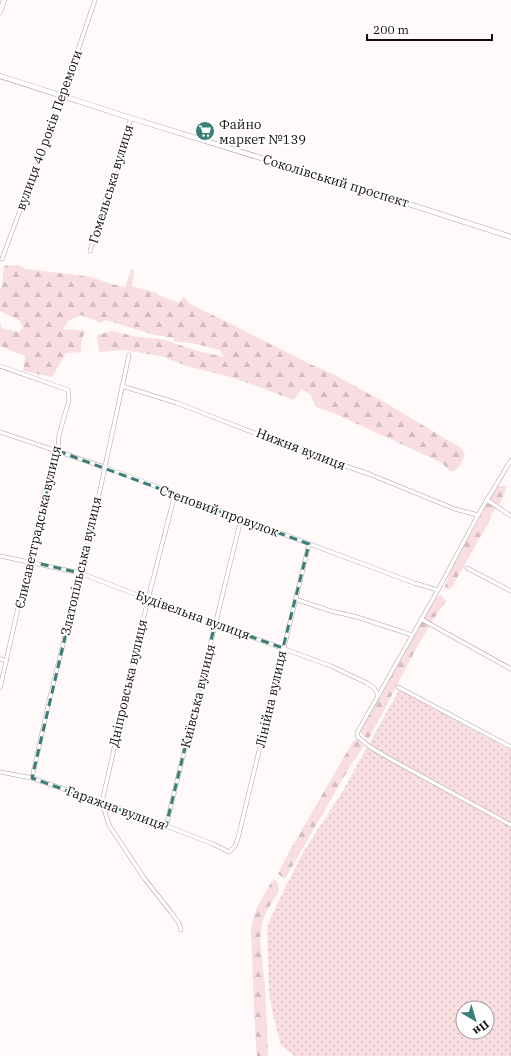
<svg xmlns="http://www.w3.org/2000/svg" width="511" height="1056" viewBox="0 0 511 1056" font-family="'IBM Plex Serif',serif">
<style>
.forest{fill:url(#forest-firs)}
.garden{fill:url(#garden-dots);fill-rule:evenodd}
.lines{fill:none;stroke-linecap:round;stroke-linejoin:round}
.minor-casing{stroke:#aea1a3;stroke-width:4.5}
.tertiary-casing{stroke:#aea1a3;stroke-width:5.5}
.minor{stroke:#fff;stroke-width:3.5}
.tertiary{stroke:#fff;stroke-width:4.5}
.marked{fill:none;stroke:#397f78;stroke-width:3;stroke-dasharray:8 5;stroke-linejoin:round}
.labels{text-anchor:middle;dominant-baseline:central;stroke-width:4;stroke-linejoin:round;paint-order:stroke}
.poi-label{font-size:13px;fill:#110d0d;stroke:#fff;text-anchor:start}
.street-label{font-size:13px;fill:#110d0d;stroke:#fff}
</style>
<defs>
<pattern id="forest-firs" width="22" height="20" patternUnits="userSpaceOnUse"><rect width="22" height="20" fill="#f8dee1"/><path d="M5 1l3.5 6h-7zM16 11l3.5 6h-7z" fill="#d4bdc0"/></pattern>
<pattern id="garden-dots" width="8" height="8" patternUnits="userSpaceOnUse"><rect width="8" height="8" fill="#f8dee1"/><path d="M2 2h.1M6 6h.1" fill="none" stroke="#d4bdc0" stroke-width="1.8" stroke-linecap="round"/></pattern>
</defs>
<rect width="100%" height="100%" fill="#fff9fa"/>
<g class="forest">
<path d="M 18,265 L 26,269 L 91,277 L 112,284 L 125,287 L 131,270 L 133,268 L 134,273 L 132,286 L 157,293 L 158,295 L 179,303 L 184,297 L 190,304 L 229,323 L 314,366 L 333,374 L 384,402 L 461,448 L 465,455 L 460,466 L 455,471 L 450,471 L 442,463 L 336,414 L 316,407 L 311,395 L 301,389 L 294,400 L 234,378 L 187,366 L 161,356 L 123,350 L 99,352 L 97,335 L 112,331 L 138,337 L 161,339 L 201,352 L 224,357 L 220,350 L 196,344 L 174,341 L 174,338 L 155,335 L 106,320 L 101,323 L 81,315 L 68,321 L 63,329 L 85,331 L 81,342 L 81,352 L 66,353 L 52,377 L 23,371 L 25,356 L 0,346 L 0,323 L 2,328 L 19,332 L 23,328 L 20,321 L 0,311 L 0,289 L 2,286 L 4,266 Z"/>
<path d="M 497,486 L 506,486 C 505,497 499,505 491,514 L 491,518 L 451,589 L 444,589 L 450,572 Z"/>
<path d="M 441,595 L 446,601 C 415,644 394,694 368,740 L 360,732 L 363,725 L 436,598 Z"/>
<path d="M 356,739 L 364,746 L 352,763 L 285,879 L 278,874 L 285,859 L 352,743 Z"/>
<path d="M 276,880 L 278,884 L 279,891 L 266,912 L 262,923 L 260,940 L 265,986 L 268,1056 L 257,1056 L 254,1012 L 251,928 L 256,909 L 272,881 Z"/>
</g>
<path class="garden" d="M 399,690 L 511,750 L 511,1056 L 294,1056 L 281,1045 L 273,1015 L 269,992 L 267,926 L 285,888 L 305,849 L 341,794 ZM 463,1008 L 487,1008 L 487,1032 L 463,1032 Z"/>
<g class="lines">
<g class="minor-casing">
<g id="minor">
<path d="M 90,251 L 131,118"/>
<path d="M 2,259 L 62,97 L 95,0"/>
<path d="M 0,366 L 68,390 L 69,400 L 59,435 L 58,451 L 54,459 L 44,493 L 0,688"/>
<path d="M 122,386 L 177,403 L 293,448 L 369,474 L 455,509 L 478,515"/>
<path d="M 0,432 L 104,467 L 414,583 L 438,590"/>
<path d="M 511,460 L 478,515 L 438,590 L 357,733 L 358,737 L 370,747 L 394,761 L 511,825"/>
<path d="M 175,494 L 148,599 L 102,802 L 109,825 L 144,878 L 171,912 L 179,923 L 181,930"/>
<path d="M 487,500 L 511,516"/>
<path d="M 0,556 L 80,573 L 148,599 L 331,666 L 367,683 L 374,688 L 378,695"/>
<path d="M 467,568 L 511,591"/>
<path d="M 295,599 L 331,611 L 357,617 L 412,635"/>
<path d="M 421,619 L 511,669"/>
<path d="M 0,659 L 7,661"/>
<path d="M 398,687 L 511,747"/>
<path d="M 0,772 L 32,778 L 130,812 L 213,844 L 229,852 L 235,846 L 238,838 L 309,544"/>
<path d="M 32,778 L 50,697 L 91,532 L 129,355"/>
<path d="M 166,826 L 241,519"/>
</g>
</g>
<g class="tertiary-casing">
<g id="tertiary">
<path d="M 0,12 L 4,0"/>
<path d="M 0,76 L 131,118 L 381,195 L 511,237"/>
</g>
</g>
<use href="#minor" class="minor"/>
<use href="#tertiary" class="tertiary"/>
</g>
<path class="marked" d="M 58,451 L 309,544 L 283,648 L 215,624 L 166,826 L 32,778 L 80,573 L 28,561 Z"/>
<defs>
<g id="supermarket-disc" transform="scale(1)"><circle r="9.5" fill="#397f78" stroke="#fff"/><path d="M-6-5.5h2.5l.6 2H6L4.5 2H-2.5L-4.4-4H-6ZM-1.5 3.2a1.3 1.3 0 1 0 .1 0ZM3 3.2a1.3 1.3 0 1 0 .1 0Z" fill="#fff"/></g>
</defs>
<g fill-rule="evenodd">
<use href="#supermarket-disc" x="205" y="131"/>
</g>
<g class="labels">
<g class="poi-label">
<text x="219" y="124">Файно<tspan x="219" dy="15">маркет №139</tspan></text>
</g>
<g class="street-label">
<text transform="translate(49 130) rotate(-70)">вулиця 40 років Перемоги</text>
<text transform="translate(336 181) rotate(17)">Соколівський проспект</text>
<text transform="translate(111 184) rotate(-73)">Гомельська вулиця</text>
<text transform="translate(301 449) rotate(21)">Нижня вулиця</text>
<text transform="translate(219 511) rotate(20)">Степовий провулок</text>
<text transform="translate(38 527) rotate(-77)">Єлисаветградська вулиця</text>
<text transform="translate(81 566) rotate(-77)">Златопільська вулиця</text>
<text transform="translate(193 615) rotate(20)">Будівельна вулиця</text>
<text transform="translate(128 683) rotate(-77)">Дніпровська вулиця</text>
<text transform="translate(198 696) rotate(-76)">Київська вулиця</text>
<text transform="translate(271 699) rotate(-77)">Лінійна вулиця</text>
<text transform="translate(116 808) rotate(20)">Гаражна вулиця</text>
</g>
</g>
<g transform="translate(475 1020) rotate(142)"><circle r="19" fill="#ffffff" stroke="#a09e9e"/>
<path d="M0-3L7 15L0 10L-7 15Z" fill="#397f78"/>
<text y="-6" font-size="11" font-weight="bold" text-anchor="middle" fill="#110d0d">Пн</text>
</g>
<path d="M367 34v6h125v-6" fill="none" stroke="#110d0d" stroke-width="2"/>
<text x="373" y="34" font-size="12" fill="#110d0d" stroke="#ffffff" stroke-width="3" paint-order="stroke">200 m</text>
</svg>
